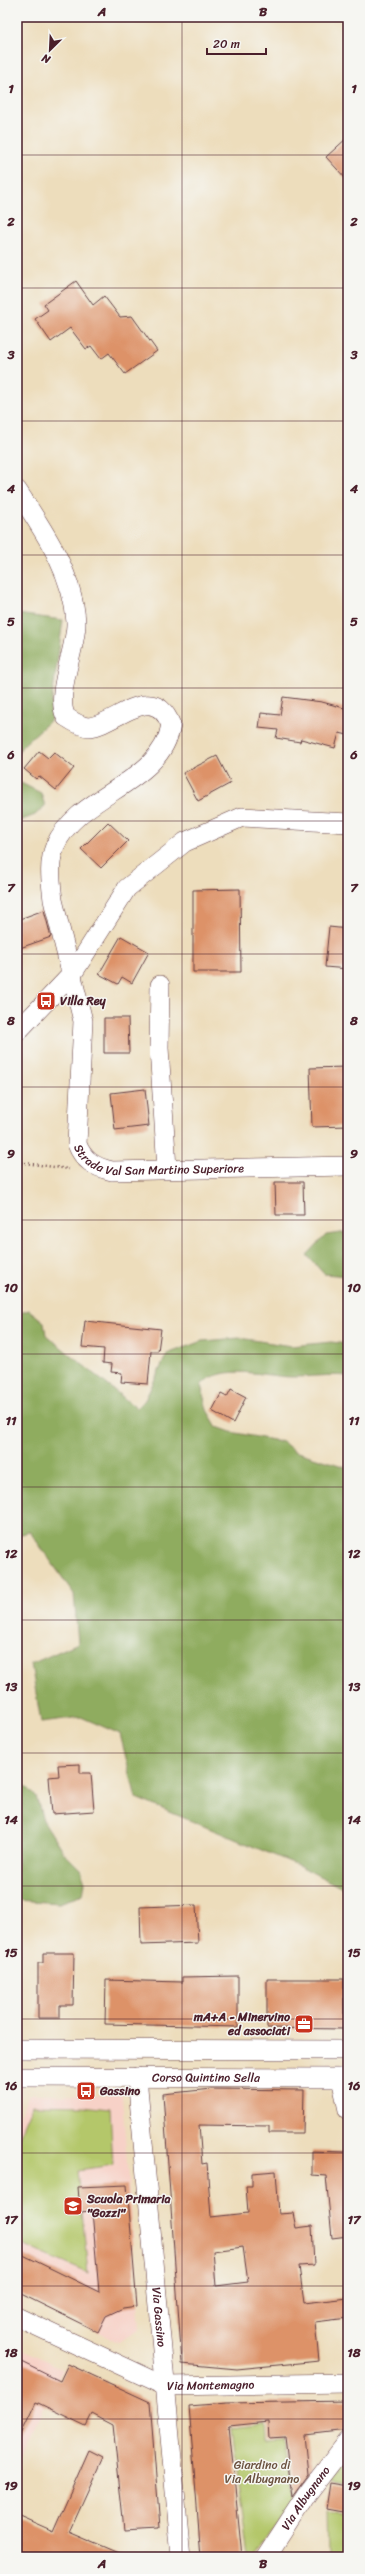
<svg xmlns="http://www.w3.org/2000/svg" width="365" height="2574" viewBox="0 0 365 2574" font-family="Sriracha,sans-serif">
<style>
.built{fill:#f7d1c7}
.green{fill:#b4c76a;stroke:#7f734a}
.forest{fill:#8fac5e;stroke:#6c6644}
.building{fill:#dd9268;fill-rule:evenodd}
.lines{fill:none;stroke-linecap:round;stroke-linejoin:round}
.minor-casing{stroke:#623c41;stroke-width:20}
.path{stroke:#623c41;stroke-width:2.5;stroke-dasharray:1 3;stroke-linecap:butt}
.minor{stroke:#fff;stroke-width:19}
.grid{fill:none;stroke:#4a1f2b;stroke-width:1;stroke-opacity:0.55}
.labels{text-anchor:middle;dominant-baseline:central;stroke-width:3;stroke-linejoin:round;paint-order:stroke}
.poi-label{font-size:12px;font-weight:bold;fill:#4a1f2b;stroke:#f6f6f2;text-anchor:start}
.street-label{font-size:12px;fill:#4a1f2b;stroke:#f6f6f2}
.park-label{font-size:12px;fill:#6a513e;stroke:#f6f6f2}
.neatline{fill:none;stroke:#4a1f2b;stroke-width:1.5}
.grid-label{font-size:13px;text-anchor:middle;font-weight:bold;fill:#4a1f2b}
</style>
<rect width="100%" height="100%" fill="#f6f6f2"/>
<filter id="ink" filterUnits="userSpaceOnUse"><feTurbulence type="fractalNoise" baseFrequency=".025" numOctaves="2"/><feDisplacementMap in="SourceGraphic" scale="8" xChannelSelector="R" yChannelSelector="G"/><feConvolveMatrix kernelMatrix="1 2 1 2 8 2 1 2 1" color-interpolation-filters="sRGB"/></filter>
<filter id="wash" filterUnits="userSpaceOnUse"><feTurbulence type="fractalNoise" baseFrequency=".012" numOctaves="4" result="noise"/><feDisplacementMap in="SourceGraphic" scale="16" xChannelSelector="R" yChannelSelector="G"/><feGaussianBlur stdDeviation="0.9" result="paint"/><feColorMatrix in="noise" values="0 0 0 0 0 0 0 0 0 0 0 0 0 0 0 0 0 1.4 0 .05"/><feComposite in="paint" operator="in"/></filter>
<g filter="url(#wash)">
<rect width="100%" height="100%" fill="#edddbc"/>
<g class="built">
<path d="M 29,2094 L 122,2095 L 139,2330 L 118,2342 L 17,2292 L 17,2120 Z"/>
<path d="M 17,2346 L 63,2369 L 17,2464 Z"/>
</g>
<g class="green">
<path d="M 33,2105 L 83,2106 L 110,2109 L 113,2165 L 78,2170 L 88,2273 L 18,2243 L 25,2217 L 17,2212 L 17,2142 Z"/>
<path d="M 266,2424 L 267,2440 L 283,2439 L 290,2504 L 256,2557 L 249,2557 L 232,2428 Z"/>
<path d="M 348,2451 L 348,2483 L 327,2479 Z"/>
<path d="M 328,2513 L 348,2516 L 348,2557 L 329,2557 Z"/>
</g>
<g class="forest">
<path d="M 17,614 L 63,620 L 51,706 L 51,720 L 22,746 L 17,755 Z"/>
<path d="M 17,781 L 41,793 L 45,806 L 35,815 L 17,822 Z"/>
<path d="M 348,1232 L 348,1276 L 324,1274 L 307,1255 L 326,1235 Z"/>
<path d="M 29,1310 L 44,1322 L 46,1335 L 136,1408 L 145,1400 L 167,1354 L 202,1341 L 240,1338 L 291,1346 L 331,1342 L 348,1344 L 348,1376 C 329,1374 312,1377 293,1377 C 264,1377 224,1362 201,1385 L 207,1410 L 217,1427 L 231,1432 L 283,1442 L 294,1451 L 346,1467 L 348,1470 L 348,1891 L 300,1866 L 136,1798 L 120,1734 L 81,1717 L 41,1722 L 31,1664 L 78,1643 L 74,1594 L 30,1532 L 17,1535 L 17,1314 Z"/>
<path d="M 17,1786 L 27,1787 L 36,1797 L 43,1820 L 63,1852 L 81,1870 L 85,1882 L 83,1895 L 59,1903 L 17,1900 Z"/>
</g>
<g id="blocks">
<g class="building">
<path d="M 348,137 L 348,181 L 326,157 Z"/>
<path d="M 76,281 L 93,305 L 104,296 L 120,317 L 132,316 L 157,351 L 125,374 L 109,353 L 101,359 L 91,346 L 86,349 L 70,328 L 51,342 L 35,319 L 48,310 L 44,304 Z"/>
<path d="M 283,697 L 322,702 L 348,709 L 348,735 L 339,733 L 335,748 L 301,739 L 300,742 L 276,738 L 278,730 L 259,728 L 261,713 L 280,715 Z"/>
<path d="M 39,751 L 48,758 L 54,752 L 74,768 L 56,790 L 39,776 L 36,779 L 24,769 Z"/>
<path d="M 217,756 L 231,783 L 198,801 L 183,773 Z"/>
<path d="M 108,822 L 128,841 L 101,868 L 81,849 Z"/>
<path d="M 240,889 L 241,972 L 193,972 L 193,890 Z"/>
<path d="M 44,910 L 51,937 L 17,949 L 17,920 Z"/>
<path d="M 329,927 L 348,929 L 348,969 L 325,967 Z"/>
<path d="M 121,936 L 149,952 L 132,983 L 122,977 L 118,984 L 99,974 Z"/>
<path d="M 104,1018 L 128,1018 L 129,1053 L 104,1053 Z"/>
<path d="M 346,1067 L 348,1126 L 312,1127 L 310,1068 Z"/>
<path d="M 145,1089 L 149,1126 L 115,1130 L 111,1093 Z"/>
<path d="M 275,1182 L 303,1182 L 304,1215 L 276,1215 Z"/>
<path d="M 85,1321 L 161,1329 L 158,1351 L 151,1351 L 148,1384 L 121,1382 L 122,1373 L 111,1372 L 112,1364 L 103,1363 L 104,1349 L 82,1347 Z"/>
<path d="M 231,1389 L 246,1397 L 233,1423 L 212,1411 L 221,1394 L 227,1397 Z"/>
<path d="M 80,1764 L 80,1773 L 91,1773 L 94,1811 L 52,1814 L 49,1777 L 59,1776 L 58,1765 Z"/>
<path d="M 196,1905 L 198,1943 L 141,1945 L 140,1907 Z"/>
<path d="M 43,1953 L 74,1953 L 73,2005 L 60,2005 L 60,2018 L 38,2018 L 38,1963 L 43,1963 Z"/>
<path d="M 238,1976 L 238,2027 L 105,2024 L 106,1980 L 182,1982 L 182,1977 Z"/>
<path d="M 267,1979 L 344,1979 L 344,2029 L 267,2028 Z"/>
<path d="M 211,2089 L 304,2090 L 303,2133 L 269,2133 L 269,2126 L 199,2125 L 202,2164 L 207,2163 L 211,2217 L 248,2213 L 246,2186 L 252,2186 L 252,2173 L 276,2171 L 279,2214 L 293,2213 L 296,2228 L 312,2226 L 314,2265 L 299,2266 L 304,2303 L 348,2298 L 348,2318 L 315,2322 L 319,2361 L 237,2369 L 182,2364 L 163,2094 ZM 243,2247 L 248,2282 L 216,2286 L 213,2251 Z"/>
<path d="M 312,2151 L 348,2152 L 348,2236 L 332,2238 L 326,2176 L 312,2175 Z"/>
<path d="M 127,2185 L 137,2306 L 123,2308 L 106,2316 L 98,2332 L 17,2292 L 17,2252 L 99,2292 L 92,2211 L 80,2212 L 78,2187 Z"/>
<path d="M 17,2360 L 60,2381 L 68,2364 L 150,2402 L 160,2527 L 124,2529 L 113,2425 L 92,2414 L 86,2426 L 36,2402 L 17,2442 Z"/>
<path d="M 348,2401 L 348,2430 L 305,2435 L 309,2474 L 292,2497 L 285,2437 L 269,2438 L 268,2422 L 229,2426 L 242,2557 L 201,2557 L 189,2406 L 227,2403 Z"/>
<path d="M 89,2450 L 103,2457 L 69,2532 L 127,2557 L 17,2557 L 17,2515 L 53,2531 Z"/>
<path d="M 330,2483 L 348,2486 L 348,2513 L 326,2509 Z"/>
</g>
</g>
</g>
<g filter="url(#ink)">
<use href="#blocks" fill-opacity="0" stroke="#623c41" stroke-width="1"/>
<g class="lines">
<g class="minor-casing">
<g id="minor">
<path id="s1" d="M 17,490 C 43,530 73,572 76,622 C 77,648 54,694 66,717 C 72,721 81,727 89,727 C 116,725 153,679 171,725 C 161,785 78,793 55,846 C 48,863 51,882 53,900 L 83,1021 L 77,1144 C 83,1160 94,1167 112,1171 L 348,1166"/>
<path d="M 160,985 L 159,1048 L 167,1168"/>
<path d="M 17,1032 L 73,973 L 127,888 L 185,842 L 242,817 L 348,823"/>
<path d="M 17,2049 L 348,2050"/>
<path id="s2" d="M 17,2077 L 348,2078"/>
<path id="s3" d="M 137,2077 L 181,2557"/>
<path d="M 341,2078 L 348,2110"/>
<path id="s4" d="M 17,2317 L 165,2386 L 348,2383"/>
<path id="s5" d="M 266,2557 L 307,2494 L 348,2441"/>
</g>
</g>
<path class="path" d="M 17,1162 L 69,1169"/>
<use href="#minor" class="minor"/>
</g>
</g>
<path class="grid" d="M 182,17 L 182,2557M 17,155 L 348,155M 17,288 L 348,288M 17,421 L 348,421M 17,555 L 348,555M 17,688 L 348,688M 17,821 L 348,821M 17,954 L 348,954M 17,1087 L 348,1087M 17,1220 L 348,1220M 17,1354 L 348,1354M 17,1487 L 348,1487M 17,1620 L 348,1620M 17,1753 L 348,1753M 17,1886 L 348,1886M 17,2019 L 348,2019M 17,2153 L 348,2153M 17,2286 L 348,2286M 17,2419 L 348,2419"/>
<defs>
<g id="bus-square" transform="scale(1)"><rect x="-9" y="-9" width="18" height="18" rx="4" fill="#c8321e" stroke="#f6f6f2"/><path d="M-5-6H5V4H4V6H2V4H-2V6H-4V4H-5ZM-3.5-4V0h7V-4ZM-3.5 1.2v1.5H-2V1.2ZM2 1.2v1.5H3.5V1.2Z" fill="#fff"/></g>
<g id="office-square" transform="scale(1)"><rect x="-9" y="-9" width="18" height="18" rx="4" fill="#c8321e" stroke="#f6f6f2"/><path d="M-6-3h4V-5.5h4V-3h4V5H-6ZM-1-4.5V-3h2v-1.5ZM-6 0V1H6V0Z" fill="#fff"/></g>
<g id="school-square" transform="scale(1)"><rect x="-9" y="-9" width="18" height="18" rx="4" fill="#c8321e" stroke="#f6f6f2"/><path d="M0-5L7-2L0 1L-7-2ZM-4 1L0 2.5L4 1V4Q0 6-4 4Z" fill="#fff"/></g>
</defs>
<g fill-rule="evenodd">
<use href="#bus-square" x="46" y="1001"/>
<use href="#office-square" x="304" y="2024"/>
<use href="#bus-square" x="86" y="2091"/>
<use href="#school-square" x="73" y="2206"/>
</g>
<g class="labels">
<g class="poi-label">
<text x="60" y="1001">Villa Rey</text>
<text x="290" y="2017" text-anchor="end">mA+A - Minervino<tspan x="290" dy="14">ed associati</tspan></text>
<text x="100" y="2091">Gassino</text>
<text x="87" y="2199">Scuola Primaria<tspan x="87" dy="14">"Gozzi"</tspan></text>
</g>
<g class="street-label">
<text stroke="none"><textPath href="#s1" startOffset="929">Strada Val San Martino Superiore</textPath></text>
<text stroke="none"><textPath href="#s2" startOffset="189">Corso Quintino Sella</textPath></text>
<text stroke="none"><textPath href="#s3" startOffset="241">Via Gassino</textPath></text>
<text stroke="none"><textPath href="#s4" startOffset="209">Via Montemagno</textPath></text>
<text stroke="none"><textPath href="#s5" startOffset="71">Via Albugnano</textPath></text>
</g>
<g class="park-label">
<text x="262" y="2465">Giardino di<tspan x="262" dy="14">Via Albugnano</tspan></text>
</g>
</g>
<rect width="365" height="2574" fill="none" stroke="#f6f6f2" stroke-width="44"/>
<g transform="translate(50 50) rotate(204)" stroke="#f6f6f2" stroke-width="3" paint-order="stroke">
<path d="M0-3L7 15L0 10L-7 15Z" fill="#4a1f2b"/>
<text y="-6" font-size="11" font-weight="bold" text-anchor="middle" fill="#4a1f2b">N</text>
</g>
<path d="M207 48v6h59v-6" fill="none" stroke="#4a1f2b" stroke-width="2"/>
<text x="213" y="48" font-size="12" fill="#4a1f2b" stroke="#f6f6f2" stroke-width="3" paint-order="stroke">20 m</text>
<rect x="22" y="22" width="321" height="2530" class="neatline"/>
<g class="grid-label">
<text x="102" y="16">A</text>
<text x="263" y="16">B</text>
<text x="11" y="93">1</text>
<text x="354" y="93">1</text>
<text x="11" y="226">2</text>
<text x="354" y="226">2</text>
<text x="11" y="359">3</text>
<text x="354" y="359">3</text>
<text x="11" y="493">4</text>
<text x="354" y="493">4</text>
<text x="11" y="626">5</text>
<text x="354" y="626">5</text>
<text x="11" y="759">6</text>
<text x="354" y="759">6</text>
<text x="11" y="892">7</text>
<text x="354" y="892">7</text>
<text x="11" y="1025">8</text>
<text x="354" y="1025">8</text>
<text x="11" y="1158">9</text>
<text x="354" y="1158">9</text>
<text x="11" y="1292">10</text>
<text x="354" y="1292">10</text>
<text x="11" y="1425">11</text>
<text x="354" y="1425">11</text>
<text x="11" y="1558">12</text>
<text x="354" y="1558">12</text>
<text x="11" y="1691">13</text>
<text x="354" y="1691">13</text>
<text x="11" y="1824">14</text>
<text x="354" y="1824">14</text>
<text x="11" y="1957">15</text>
<text x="354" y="1957">15</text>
<text x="11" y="2090">16</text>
<text x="354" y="2090">16</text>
<text x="11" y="2224">17</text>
<text x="354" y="2224">17</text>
<text x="11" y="2357">18</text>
<text x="354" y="2357">18</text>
<text x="11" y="2490">19</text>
<text x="354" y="2490">19</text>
<text x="102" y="2568">A</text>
<text x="263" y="2568">B</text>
</g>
</svg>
